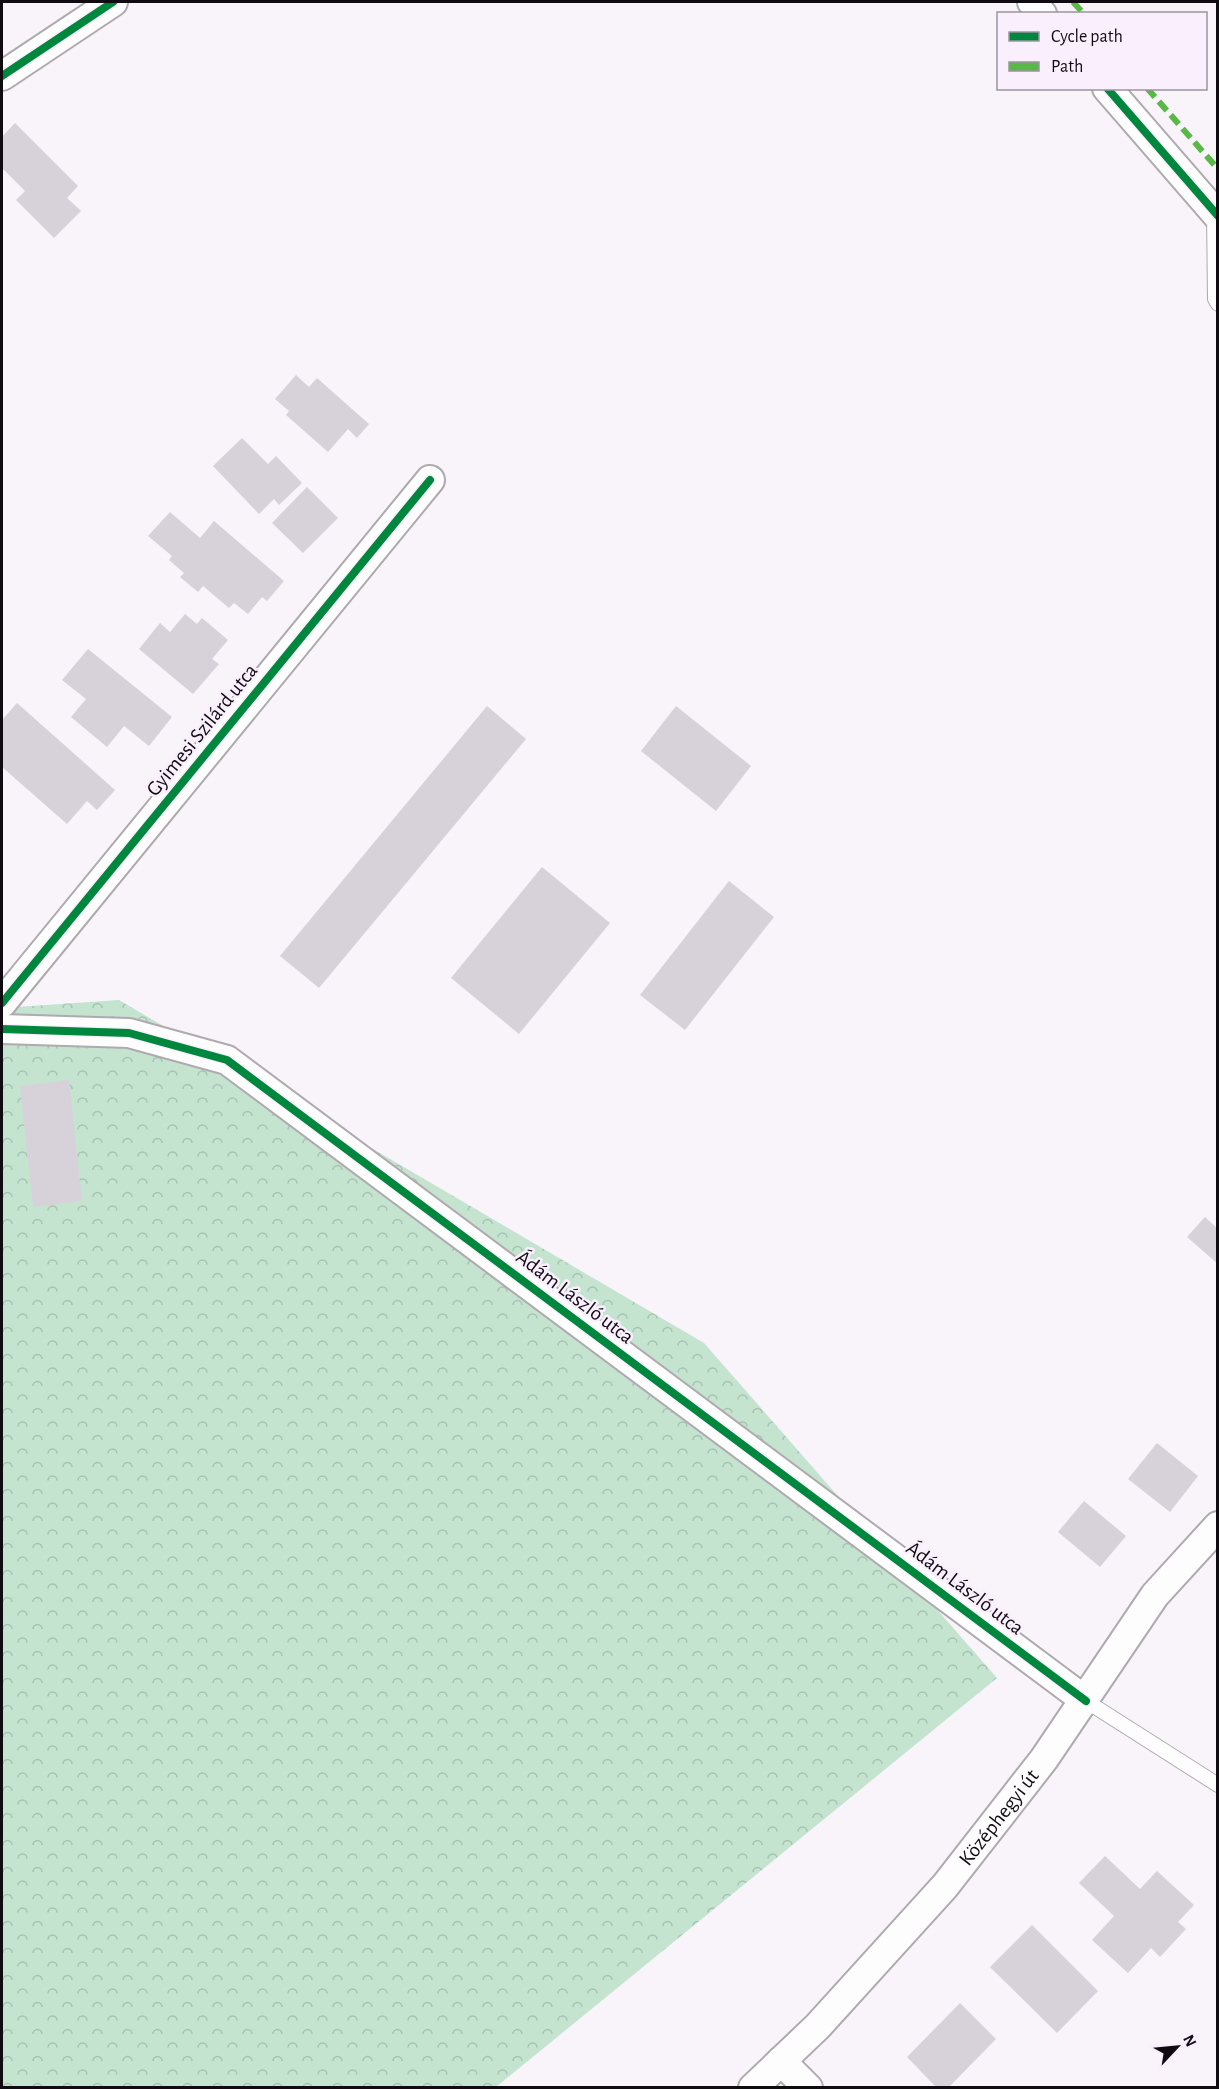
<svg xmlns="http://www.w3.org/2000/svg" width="1219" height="2089" viewBox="0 0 1219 2089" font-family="'Alegreya Sans',sans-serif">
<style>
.forest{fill:url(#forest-crowns)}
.building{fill:#d7d2da}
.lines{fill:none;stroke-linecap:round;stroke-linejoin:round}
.lane-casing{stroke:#afa9b0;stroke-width:16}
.street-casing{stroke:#afa9b0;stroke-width:32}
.lane{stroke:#fefdfe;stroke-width:14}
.street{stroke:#fefdfe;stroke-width:28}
.quiet{stroke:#58b947;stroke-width:6;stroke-dasharray:12 6;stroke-linecap:butt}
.cycleway-casing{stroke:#faf0fd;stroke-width:11}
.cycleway{stroke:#00873e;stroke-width:8}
.labels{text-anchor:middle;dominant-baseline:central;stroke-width:5;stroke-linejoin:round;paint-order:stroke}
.street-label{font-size:21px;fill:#100b11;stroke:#faf0fd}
</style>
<defs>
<pattern id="forest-crowns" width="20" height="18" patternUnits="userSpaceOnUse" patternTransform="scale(1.5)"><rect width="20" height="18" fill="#c4e4d0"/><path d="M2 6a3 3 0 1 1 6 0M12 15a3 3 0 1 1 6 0" fill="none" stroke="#a7c2b2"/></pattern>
</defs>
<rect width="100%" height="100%" fill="#f9f3fa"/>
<path class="forest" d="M 119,1000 L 704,1343 L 997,1678 L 496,2087 L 2,2088 L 2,1008 Z"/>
<g class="building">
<path d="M 15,123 L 78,186 L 67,198 L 81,211 L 54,238 L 16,200 L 25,191 L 2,168 L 2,137 Z"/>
<path d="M 296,375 L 309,387 L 317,378 L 369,424 L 357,438 L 348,429 L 328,452 L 286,415 L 289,411 L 275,399 Z"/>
<path d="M 242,438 L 268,464 L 276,456 L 302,483 L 279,505 L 274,499 L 259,514 L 213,466 Z"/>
<path d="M 307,487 L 338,518 L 303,553 L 272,523 Z"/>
<path d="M 170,512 L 200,538 L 214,521 L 284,581 L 267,601 L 262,597 L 248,614 L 234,603 L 229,608 L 203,586 L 198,592 L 180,577 L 184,573 L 169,560 L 172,556 L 148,536 Z"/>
<path d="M 185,614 L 197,624 L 202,618 L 228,640 L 212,659 L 219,664 L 193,694 L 139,649 L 160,623 L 170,632 Z"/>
<path d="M 88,649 L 172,717 L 149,746 L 124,726 L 107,747 L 71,717 L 86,699 L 62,680 Z"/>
<path d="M 17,703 L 115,790 L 97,810 L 87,801 L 67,824 L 2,767 L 2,720 Z"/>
<path d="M 487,706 L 526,739 L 319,988 L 280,956 Z"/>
<path d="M 676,706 L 751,766 L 716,811 L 641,751 Z"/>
<path d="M 542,867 L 610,923 L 519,1034 L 451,978 Z"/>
<path d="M 729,881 L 774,917 L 685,1030 L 640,995 Z"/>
<path d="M 69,1080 L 82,1201 L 33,1207 L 20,1086 Z"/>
<path d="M 1205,1217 L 1218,1229 L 1218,1264 L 1187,1237 Z"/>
<path d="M 1157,1443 L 1198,1476 L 1170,1512 L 1128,1479 Z"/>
<path d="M 1084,1501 L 1126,1536 L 1100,1567 L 1058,1532 Z"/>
<path d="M 1105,1856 L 1140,1889 L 1157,1871 L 1194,1905 L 1178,1922 L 1186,1929 L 1160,1957 L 1151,1948 L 1128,1973 L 1092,1940 L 1114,1916 L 1079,1883 Z"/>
<path d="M 1032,1925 L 1098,1991 L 1057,2033 L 990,1967 Z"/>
<path d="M 960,2003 L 996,2039 L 948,2088 L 937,2088 L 907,2057 Z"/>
</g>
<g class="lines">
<g class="lane-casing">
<g id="lane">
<path d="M 1214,212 L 1215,299 L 1218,304"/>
<path d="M 1086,1701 L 1218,1785"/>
</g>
</g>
<g class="street-casing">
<g id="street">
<path d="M 1032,2 L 1042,14"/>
<path d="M 2,76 L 113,2"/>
<path d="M 1107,88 L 1218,216"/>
<path d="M 2,1003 L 430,480"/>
<path d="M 2,1029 L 129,1033 L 227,1060 L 1086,1701"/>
<path d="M 781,2061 L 808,2088"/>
<path id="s1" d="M 753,2088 L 818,2026 L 945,1886 L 1044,1759 L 1155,1595 L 1218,1526"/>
</g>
</g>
<use href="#lane" class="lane"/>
<use href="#street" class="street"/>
<g class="quiet">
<path d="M 1073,2 L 1084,14"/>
<path d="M 1147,88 L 1218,169"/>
</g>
<g class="cycleway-casing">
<g id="cycleway">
<path d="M 2,76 L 113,2"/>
<path d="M 1107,88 L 1218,216"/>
<path d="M 2,1003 L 430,480"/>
<path d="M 2,1029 L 129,1033 L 227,1060 L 1086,1701"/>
</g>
</g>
<use href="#cycleway" class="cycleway"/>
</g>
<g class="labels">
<g class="street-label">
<text transform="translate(202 730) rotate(-51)">Gyimesi Szilárd utca</text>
<text transform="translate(575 1297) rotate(37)">Ádám László utca</text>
<text transform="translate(965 1588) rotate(37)">Ádám László utca</text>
<text stroke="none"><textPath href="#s1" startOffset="366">Középhegyi út</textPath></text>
</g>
</g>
<rect width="1219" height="2089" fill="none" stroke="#100b11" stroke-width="6"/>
<rect x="997" y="12" width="210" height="78" fill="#faf0fd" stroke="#9c949f" stroke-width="1.5"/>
<rect x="1009" y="32" width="30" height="9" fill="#00873e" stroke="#9c949f" stroke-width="1.5"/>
<text x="1051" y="42" font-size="18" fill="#100b11">Cycle path</text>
<rect x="1009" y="62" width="30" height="9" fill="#58b947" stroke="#9c949f" stroke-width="1.5"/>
<text x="1051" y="72" font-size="18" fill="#100b11">Path</text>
<g transform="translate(1177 2047) rotate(64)" stroke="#faf0fd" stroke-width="4.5" paint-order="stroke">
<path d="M0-4.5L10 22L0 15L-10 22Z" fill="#100b11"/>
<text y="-9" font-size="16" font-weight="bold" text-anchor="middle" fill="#100b11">N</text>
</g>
</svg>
